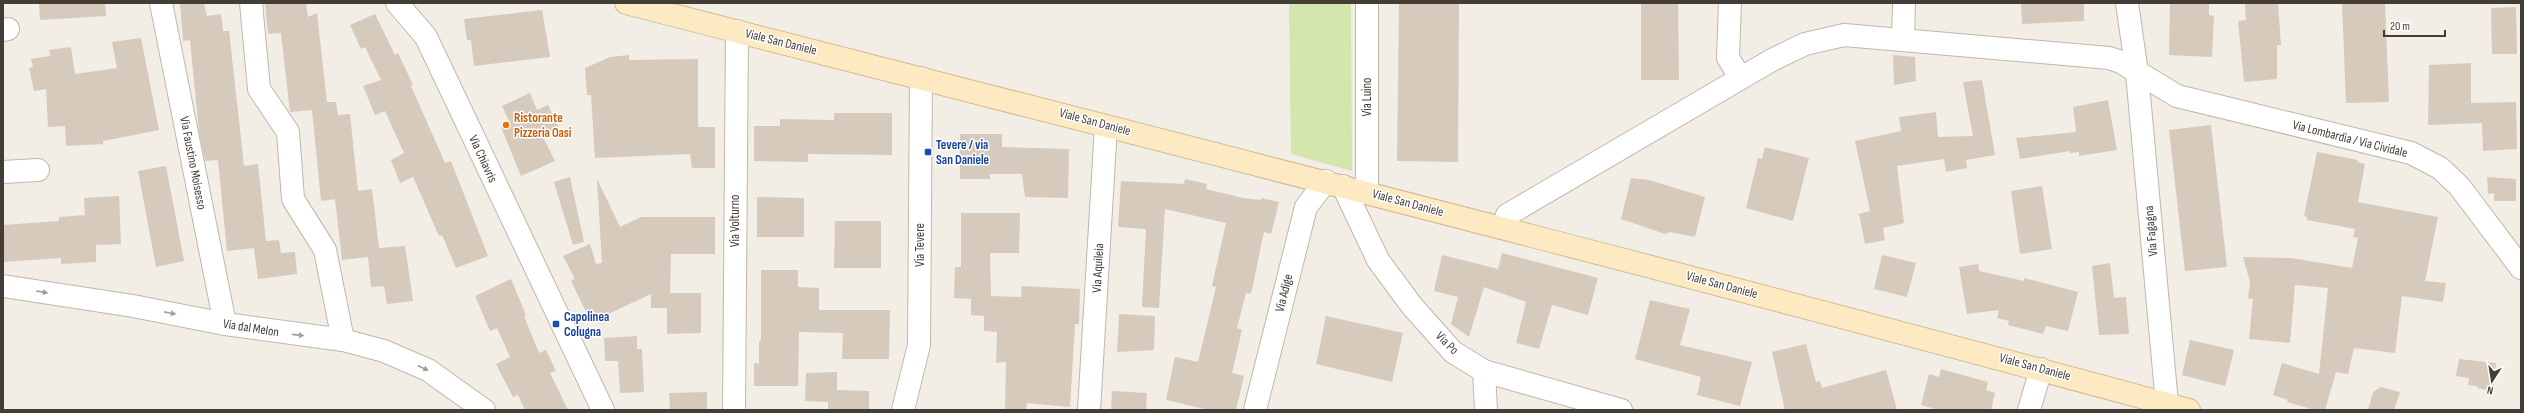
<svg xmlns="http://www.w3.org/2000/svg" width="2524" height="413" viewBox="0 0 2524 413" font-family="'Sofia Sans Condensed',sans-serif">
<style>
.green{fill:#d2e6ae}
.building{fill:#d6cabd}
.lines{fill:none;stroke-linecap:round;stroke-linejoin:round}
.street-casing{stroke:#c0b7ab;stroke-width:24}
.secondary-casing{stroke:#d1bc95;stroke-width:24}
.street{stroke:#fff;stroke-width:22}
.secondary{stroke:#fdeac3;stroke-width:22}
.oneway{fill:#a29e9a}
.food-dot{fill:#e8710a;stroke:#fff;stroke-width:1.5}
.transit-dot{fill:#1a4fb4;stroke:#fff;stroke-width:1.5}
.labels{text-anchor:middle;dominant-baseline:central;stroke-width:3;stroke-linejoin:round;paint-order:stroke}
.street-label{font-size:13px;fill:#443d35;stroke:#fff}
.food-label{font-size:13px;font-weight:bold;fill:#c56008;stroke:#fff;text-anchor:start}
.transit-label{font-size:13px;font-weight:bold;fill:#164399;stroke:#fff;text-anchor:start}
</style>
<rect width="100%" height="100%" fill="#f2ede5"/>
<path class="green" d="M 1289,3 L 1351,3 L 1352,171 L 1291,154 Z"/>
<g class="building">
<path d="M 39,3 L 105,3 L 106,16 L 40,20 Z"/>
<path d="M 180,3 L 204,3 L 207,16 L 221,14 L 223,31 L 229,31 L 244,166 L 258,164 L 266,241 L 279,240 L 281,253 L 295,252 L 297,274 L 258,279 L 254,248 L 227,251 L 218,160 L 205,161 L 199,132 L 190,40 L 183,41 Z"/>
<path d="M 265,3 L 306,3 L 308,17 L 317,13 L 327,102 L 336,102 L 338,115 L 350,114 L 358,191 L 372,189 L 379,248 L 405,246 L 413,301 L 387,304 L 384,286 L 371,287 L 368,257 L 342,260 L 335,199 L 321,201 L 312,110 L 290,112 L 281,33 L 268,34 Z"/>
<path d="M 1399,3 L 1459,3 L 1458,162 L 1397,161 Z"/>
<path d="M 1641,3 L 1678,3 L 1679,80 L 1641,80 Z"/>
<path d="M 2021,3 L 2084,3 L 2084,21 L 2022,24 Z"/>
<path d="M 2170,3 L 2209,3 L 2209,15 L 2214,16 L 2212,57 L 2169,55 Z"/>
<path d="M 2245,3 L 2278,3 L 2281,45 L 2277,45 L 2277,79 L 2244,82 L 2238,21 L 2246,20 Z"/>
<path d="M 2342,3 L 2385,3 L 2389,102 L 2346,103 Z"/>
<path d="M 2516,7 L 2517,54 L 2492,54 L 2491,8 Z"/>
<path d="M 542,10 L 550,57 L 474,66 L 471,40 L 467,40 L 464,19 Z"/>
<path d="M 375,14 L 395,55 L 398,53 L 406,70 L 413,85 L 411,86 L 445,163 L 451,161 L 488,256 L 456,268 L 442,235 L 439,236 L 413,177 L 400,183 L 391,160 L 404,153 L 385,111 L 375,115 L 363,86 L 381,80 L 365,47 L 361,49 L 350,25 Z"/>
<path d="M 141,38 L 159,130 L 103,141 L 103,144 L 66,146 L 65,126 L 48,127 L 46,89 L 34,91 L 29,68 L 33,67 L 31,59 L 50,56 L 49,50 L 71,47 L 75,74 L 117,68 L 112,42 Z"/>
<path d="M 629,55 L 629,60 L 698,59 L 698,127 L 715,127 L 715,168 L 692,168 L 690,154 L 595,158 L 591,95 L 587,95 L 585,68 L 610,57 Z"/>
<path d="M 1893,55 L 1915,57 L 1916,81 L 1894,85 Z"/>
<path d="M 2471,63 L 2471,103 L 2516,102 L 2517,149 L 2483,151 L 2482,123 L 2428,125 L 2429,65 Z"/>
<path d="M 1982,80 L 1995,155 L 1966,160 L 1967,168 L 1946,172 L 1944,159 L 1897,166 L 1904,223 L 1883,228 L 1885,240 L 1865,244 L 1859,214 L 1870,211 L 1855,141 L 1901,131 L 1899,117 L 1936,112 L 1938,137 L 1973,136 L 1963,82 Z"/>
<path d="M 530,93 L 537,110 L 548,105 L 559,128 L 542,135 L 555,161 L 521,176 L 501,127 L 510,123 L 502,106 Z"/>
<path d="M 2108,100 L 2117,150 L 2079,156 L 2079,152 L 2070,153 L 2070,151 L 2020,159 L 2016,138 L 2076,132 L 2073,107 Z"/>
<path d="M 834,113 L 892,113 L 892,155 L 808,154 L 808,162 L 754,161 L 754,126 L 780,126 L 780,119 L 834,120 Z"/>
<path d="M 2211,125 L 2227,267 L 2185,271 L 2169,130 Z"/>
<path d="M 960,134 L 1002,134 L 1002,147 L 1069,149 L 1068,198 L 1025,197 L 1022,174 L 990,174 L 990,179 L 960,179 Z"/>
<path d="M 1765,147 L 1809,158 L 1793,221 L 1746,208 L 1758,158 L 1762,159 Z"/>
<path d="M 2317,152 L 2358,160 L 2357,162 L 2365,164 L 2358,202 L 2438,217 L 2425,281 L 2446,283 L 2443,302 L 2402,296 L 2395,353 L 2354,348 L 2348,374 L 2336,372 L 2325,410 L 2315,410 L 2287,402 L 2288,400 L 2273,395 L 2282,363 L 2319,374 L 2328,288 L 2295,285 L 2290,343 L 2249,339 L 2253,299 L 2248,298 L 2250,282 L 2243,257 L 2291,258 L 2352,268 L 2358,238 L 2353,237 L 2355,229 L 2307,220 L 2307,217 L 2304,216 Z"/>
<path d="M 166,166 L 184,261 L 156,267 L 138,171 Z"/>
<path d="M 570,177 L 584,242 L 573,245 L 554,182 Z"/>
<path d="M 2487,177 L 2516,179 L 2516,201 L 2494,201 L 2494,193 L 2488,194 Z"/>
<path d="M 1631,178 L 1649,180 L 1705,197 L 1695,237 L 1670,232 L 1665,234 L 1621,219 Z"/>
<path d="M 597,179 L 620,227 L 641,217 L 715,217 L 715,254 L 671,254 L 670,293 L 701,293 L 701,333 L 667,334 L 667,308 L 651,308 L 651,294 L 591,322 L 571,281 L 575,279 L 563,256 L 590,244 L 596,264 L 602,263 Z"/>
<path d="M 1185,179 L 1207,184 L 1206,189 L 1243,198 L 1261,200 L 1261,198 L 1279,202 L 1271,234 L 1264,232 L 1251,294 L 1246,293 L 1237,328 L 1242,330 L 1232,373 L 1244,376 L 1236,410 L 1209,410 L 1166,400 L 1175,357 L 1198,362 L 1216,287 L 1212,286 L 1226,223 L 1165,209 L 1159,308 L 1142,307 L 1146,229 L 1118,227 L 1121,181 L 1184,184 Z"/>
<path d="M 2042,186 L 2052,249 L 2020,254 L 2011,191 Z"/>
<path d="M 119,196 L 121,244 L 96,245 L 96,262 L 61,264 L 61,258 L 3,262 L 3,225 L 59,221 L 59,217 L 85,215 L 84,198 Z"/>
<path d="M 757,197 L 804,198 L 804,237 L 757,237 Z"/>
<path d="M 961,213 L 1020,213 L 1019,253 L 990,253 L 991,296 L 1021,297 L 1022,286 L 1080,289 L 1079,324 L 1075,324 L 1070,407 L 1027,403 L 1026,410 L 1005,410 L 1006,362 L 996,363 L 997,332 L 984,331 L 984,316 L 971,315 L 971,299 L 954,298 L 955,267 L 961,267 Z"/>
<path d="M 835,221 L 881,221 L 881,268 L 834,268 Z"/>
<path d="M 1502,253 L 1598,278 L 1588,315 L 1552,305 L 1539,349 L 1516,343 L 1526,302 L 1484,287 L 1469,337 L 1451,324 L 1458,297 L 1434,291 L 1442,255 L 1498,269 Z"/>
<path d="M 1882,255 L 1916,263 L 1907,297 L 1874,289 Z"/>
<path d="M 2110,263 L 2114,298 L 2126,297 L 2129,334 L 2099,335 L 2092,266 Z"/>
<path d="M 1978,264 L 1979,271 L 2024,281 L 2024,278 L 2078,292 L 2068,331 L 2046,326 L 2043,334 L 2008,325 L 2009,321 L 1997,318 L 1999,310 L 1967,314 L 1959,267 Z"/>
<path d="M 761,270 L 798,270 L 798,287 L 819,288 L 819,310 L 890,310 L 889,359 L 842,359 L 843,333 L 799,332 L 798,386 L 754,386 L 754,363 L 759,364 L 759,341 L 761,341 Z"/>
<path d="M 511,279 L 526,315 L 524,316 L 539,353 L 546,350 L 556,371 L 550,373 L 568,410 L 525,410 L 518,395 L 513,397 L 496,364 L 510,357 L 497,328 L 490,331 L 475,296 Z"/>
<path d="M 1650,300 L 1690,309 L 1680,345 L 1752,362 L 1740,406 L 1697,395 L 1701,377 L 1635,359 Z"/>
<path d="M 1119,314 L 1155,316 L 1154,350 L 1117,352 Z"/>
<path d="M 1326,316 L 1403,333 L 1392,382 L 1316,364 Z"/>
<path d="M 637,336 L 637,349 L 642,349 L 644,392 L 620,393 L 618,361 L 605,361 L 604,338 Z"/>
<path d="M 2190,340 L 2234,350 L 2225,386 L 2182,375 Z"/>
<path d="M 1806,344 L 1816,382 L 1820,381 L 1822,388 L 1886,370 L 1897,410 L 1785,410 L 1772,352 Z"/>
<path d="M 2459,359 L 2496,363 L 2493,391 L 2477,388 L 2477,386 L 2468,385 L 2469,378 L 2456,376 Z"/>
<path d="M 1941,369 L 1988,382 L 1986,390 L 1995,393 L 1991,410 L 1939,410 L 1921,405 L 1929,374 L 1939,377 Z"/>
<path d="M 837,372 L 837,390 L 869,391 L 869,410 L 828,410 L 828,402 L 805,401 L 806,373 Z"/>
<path d="M 2381,387 L 2400,392 L 2394,410 L 2368,410 L 2373,392 Z"/>
<path d="M 1112,391 L 1147,393 L 1146,410 L 1111,410 Z"/>
<path d="M 707,392 L 707,410 L 670,410 L 669,393 Z"/>
</g>
<g class="lines">
<g class="street-casing">
<g id="street">
<path d="M 161,3 L 225,324"/>
<path d="M 251,3 L 259,89 L 288,132 L 293,199 L 325,250 L 343,340"/>
<path d="M 397,3 L 426,37 L 603,410"/>
<path d="M 1367,3 L 1367,192"/>
<path d="M 1730,3 L 1728,58 L 1740,77"/>
<path d="M 2127,3 L 2137,73 L 2167,404"/>
<path d="M 3,30 L 8,29"/>
<path d="M 1903,39 L 1904,3"/>
<path d="M 3,172 L 38,170"/>
<path d="M 1343,186 L 1378,260 L 1412,306 L 1453,352 L 1484,371 L 1621,410"/>
<path d="M 1503,228 L 1507,215 L 1772,60 L 1805,44 L 1844,35 L 2109,58 L 2121,62 L 2177,96 L 2411,153 L 2440,168 L 2459,186 L 2521,268"/>
<path d="M 3,286 L 133,306 L 225,324 L 343,340 L 384,351 L 428,370 L 484,410"/>
<path d="M 1484,371 L 1486,410"/>
<path d="M 734,410 L 737,31"/>
<path d="M 903,410 L 919,345 L 921,78"/>
<path d="M 1089,410 L 1106,126"/>
<path d="M 1255,410 L 1306,207 L 1326,181"/>
<path d="M 2029,410 L 2041,369"/>
</g>
</g>
<g class="secondary-casing">
<path id="secondary" d="M 626,3 C 1148,137 1669,269 2189,410"/>
</g>
<use href="#street" class="street"/>
<use href="#secondary" class="secondary"/>
</g>
<defs><path id="oneway-solid" d="M-6-.8H1V-3.2L6.5 0L1 3.2V.8H-6Z"/></defs>
<g class="oneway">
<use href="#oneway-solid" transform="translate(42 292) rotate(9)"/>
<use href="#oneway-solid" transform="translate(170 313) rotate(11)"/>
<use href="#oneway-solid" transform="translate(298 335) rotate(6)"/>
<use href="#oneway-solid" transform="translate(423 368) rotate(25)"/>
</g>
<circle class="food-dot" cx="506" cy="125" r="4"/>
<g class="transit-dot">
<rect x="924" y="148" width="8" height="8" rx="2"/>
<rect x="552" y="320" width="8" height="8" rx="2"/>
</g>
<g class="labels">
<g class="street-label">
<text transform="translate(781 42) rotate(14)">Viale San Daniele</text>
<text transform="translate(1367 97) rotate(-90)">Via Luino</text>
<text transform="translate(1095 122) rotate(15)">Viale San Daniele</text>
<text transform="translate(2350 139) rotate(14)">Via Lombardia / Via Cividale</text>
<text transform="translate(483 159) rotate(65)">Via Chiavris</text>
<text transform="translate(193 163) rotate(79)">Via Faustino Moisesso</text>
<text transform="translate(1408 203) rotate(15)">Viale San Daniele</text>
<text transform="translate(735 221) rotate(-90)">Via Volturno</text>
<text transform="translate(2151 231) rotate(-95)">Via Fagagna</text>
<text transform="translate(920 245) rotate(-90)">Via Tevere</text>
<text transform="translate(1098 268) rotate(-87)">Via Aquileia</text>
<text transform="translate(1722 285) rotate(15)">Viale San Daniele</text>
<text transform="translate(1284 293) rotate(-76)">Via Adige</text>
<text transform="translate(251 328) rotate(9)">Via dal Melon</text>
<text transform="translate(1447 343) rotate(45)">Via Po</text>
<text transform="translate(2035 367) rotate(15)">Viale San Daniele</text>
</g>
<g class="food-label">
<text x="514" y="118">Ristorante<tspan x="514" dy="15">Pizzeria Oasi</tspan></text>
</g>
<g class="transit-label">
<text x="936" y="145">Tevere / via<tspan x="936" dy="15">San Daniele</tspan></text>
<text x="564" y="317">Capolinea<tspan x="564" dy="15">Colugna</tspan></text>
</g>
</g>
<rect width="2524" height="413" fill="none" stroke="#443d35" stroke-width="8"/>
<g transform="translate(2492 381) rotate(192)" stroke="#ffffff" stroke-width="3" paint-order="stroke">
<path d="M0-3L7 15L0 10L-7 15Z" fill="#443d35"/>
<text y="-6" font-size="11" font-weight="bold" text-anchor="middle" fill="#443d35">N</text>
</g>
<path d="M2384 30v6h61v-6" fill="none" stroke="#443d35" stroke-width="2"/>
<text x="2390" y="30" font-size="12" fill="#443d35" stroke="#ffffff" stroke-width="3" paint-order="stroke">20 m</text>
</svg>
